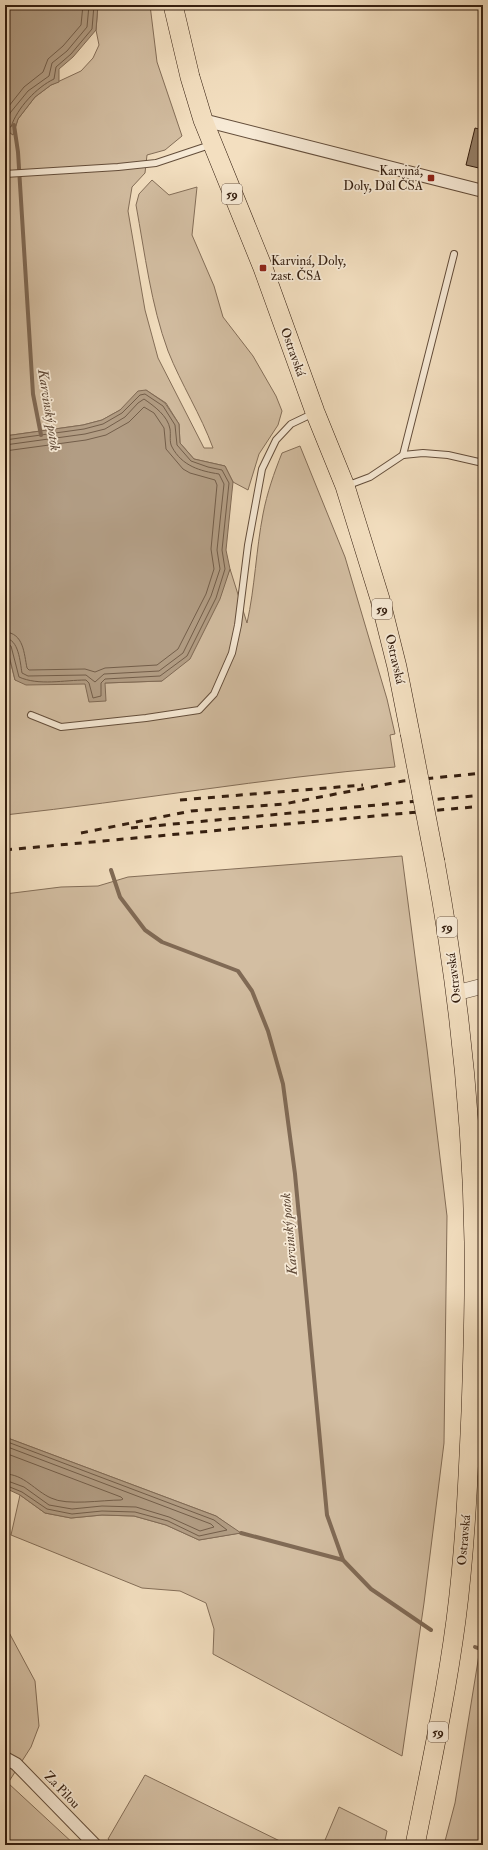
<svg xmlns="http://www.w3.org/2000/svg" width="488" height="1850" viewBox="0 0 488 1850" font-family="'IM FELL Double Pica',serif">
<style>
.green{fill:#d3bea2;stroke:#846e58}
.water{fill:#b29d84;stroke:#806a55}
.lines{fill:none;stroke-linecap:round;stroke-linejoin:round}
.shore{stroke:#735e4a;stroke-width:1}
.stream{stroke:#806a55;stroke-width:4}
.building{fill:#97826b;stroke:#341e0f}
.service-casing{stroke:#644e3b;stroke-width:8}
.minor-casing{stroke:#644e3b;stroke-width:14}
.tertiary-casing{stroke:#644e3b;stroke-width:16}
.primary-casing{stroke:#341e0f;stroke-width:20}
.service{stroke:#f7ead6;stroke-width:6}
.minor{stroke:#f7ead6;stroke-width:12}
.tertiary{stroke:#f7ead6;stroke-width:15}
.primary{stroke:#f3dfc0;stroke-width:19}
.rail{stroke:#341e0f;stroke-width:3;stroke-dasharray:7 7;stroke-linecap:butt}
.primary-bridge-casing{stroke:#341e0f;stroke-width:20;stroke-linecap:butt}
.primary-bridge{stroke:#f3dfc0;stroke-width:19}
.poi-dot{fill:#8f2418;stroke:#f7ead6;stroke-width:1.5}
.labels{text-anchor:middle;dominant-baseline:central;stroke-width:3.5;stroke-linejoin:round;paint-order:stroke}
.shield{fill:#f7ead6;stroke:#6e5b4b;stroke-width:1}
.shield-label{font-size:12px;font-weight:bold;fill:#341e0f}
.poi-label{font-size:13px;fill:#341e0f;stroke:#f7ead6;text-anchor:end}
.street-label{font-size:13px;fill:#341e0f;stroke:#f7ead6}
.water-label{font-size:14px;font-style:italic;fill:#604a38;stroke:#f7ead6}
</style>
<rect width="100%" height="100%" fill="#f3dfc0"/>
<filter id="stains"><feTurbulence type="fractalNoise" baseFrequency=".005" numOctaves="4"/><feColorMatrix values="0 0 0 0 .2 0 0 0 0 .09 0 0 0 0 .02 0 0 0 .5 -.17"/></filter>
<radialGradient id="worn" r=".72"><stop offset=".6" stop-color="#630" stop-opacity="0"/><stop offset="1" stop-color="#630" stop-opacity=".3"/></radialGradient>
<g class="green">
<path d="M 98,5 L 150,5 L 157,62 L 182,136 L 165,150 L 147,155 L 145,173 L 132,187 L 128,211 L 145,310 L 158,358 L 204,448 L 213,448 C 201,415 181,384 168,351 C 151,305 145,254 136,205 L 139,194 L 152,180 L 169,195 L 197,187 L 192,235 L 214,286 L 223,317 L 253,356 L 276,396 L 282,411 L 278,425 L 259,454 L 248,490 L 233,482 L 225,466 L 194,459 L 180,443 L 179,424 L 166,403 L 146,390 L 120,410 L 102,420 L 83,425 L 5,436 L 5,129 L 13,135 L 18,119 L 35,97 L 51,85 L 81,71 L 93,58 L 99,45 L 96,30 Z"/>
<path d="M 300,446 L 345,557 L 387,699 L 395,734 L 390,735 L 395,767 C 264,778 135,801 5,815 L 5,640 L 15,680 L 105,683 L 162,681 L 207,624 L 230,569 L 247,623 C 255,587 256,550 263,514 C 267,493 274,473 282,453 Z"/>
<path d="M 402,856 L 427,1049 L 447,1216 L 444,1443 L 424,1603 L 402,1756 L 213,1654 L 214,1629 L 206,1603 L 180,1591 L 142,1588 L 11,1535 L 20,1495 L 45,1513 L 71,1518 L 102,1515 L 134,1516 L 166,1525 L 199,1540 L 240,1533 L 216,1516 L 5,1437 L 5,894 L 61,887 L 98,886 L 128,877 Z"/>
<path d="M 5,1625 L 35,1681 L 39,1726 L 31,1747 L 8,1783 L 75,1845 L 5,1845 Z"/>
<path d="M 483,1630 L 483,1845 L 444,1845 L 455,1803 Z"/>
<path d="M 145,1775 L 288,1845 L 115,1845 L 108,1839 Z"/>
<path d="M 339,1807 L 387,1831 L 384,1845 L 323,1845 Z"/>
</g>
<g class="water">
<path d="M 5,5 L 98,5 L 96,30 L 73,57 L 59,69 L 59,82 L 51,85 L 35,97 L 18,119 L 13,135 L 5,129 Z"/>
<path d="M 146,390 L 165,403 L 179,424 L 180,443 L 194,459 L 225,466 L 233,482 L 226,550 L 230,569 L 220,599 L 190,659 L 162,681 L 105,683 L 106,701 L 89,702 L 85,684 L 26,685 L 15,680 L 5,639 L 5,436 L 83,425 L 102,420 L 120,410 L 138,391 Z"/>
<path d="M 5,1437 L 216,1516 L 241,1533 L 199,1540 L 166,1525 L 134,1516 L 102,1515 L 71,1518 L 45,1513 L 20,1495 L 5,1488 Z"/>
</g>
<g class="lines">
<g class="shore">
<path d="M 5,111 L 24,87 L 43,72 L 48,59 L 63,46 L 81,25 L 83,5"/>
<path d="M 5,121 L 8,121 L 10,113 L 28,91 L 49,76 L 52,63 L 67,51 L 87,27 L 89,5"/>
<path d="M 5,126 L 11,127 C 17,108 37,87 54,79 L 56,67 L 71,54 L 92,29 L 94,5"/>
<path d="M 5,440 L 84,429 L 103,424 L 122,413 L 140,395 L 145,394 L 163,406 L 175,425 L 177,445 L 191,461 L 208,467 L 222,470 L 229,483 L 222,550 L 225,569 L 216,598 L 187,656 L 160,676 L 105,679 L 101,683 L 101,696 L 93,698 L 89,683 L 86,680 C 64,680 39,686 19,677 L 11,646 L 5,643"/>
<path d="M 5,445 L 85,434 L 105,429 L 125,417 L 138,403 L 144,399 C 154,406 168,416 170,429 C 171,435 169,442 172,447 C 182,466 200,471 219,474 L 224,484 L 217,550 L 220,569 L 211,596 L 183,653 L 159,671 L 104,674 L 95,682 L 86,675 L 28,676 L 22,673 C 20,662 19,639 5,638"/>
<path d="M 5,451 L 86,440 L 106,435 L 129,422 L 144,407 L 154,413 L 164,428 L 166,449 L 183,469 L 190,473 L 215,480 L 217,485 L 211,549 L 214,569 L 206,594 L 178,649 L 157,665 L 105,668 L 95,672 L 85,669 L 29,670 L 27,668 C 24,654 24,633 5,632"/>
<path d="M 5,1441 L 214,1520 L 227,1530 L 199,1536 L 168,1521 L 135,1512 L 102,1511 L 72,1514 L 47,1509 L 22,1492 L 5,1485"/>
<path d="M 5,1446 L 211,1524 L 214,1527 L 200,1531 L 169,1517 L 136,1507 L 102,1506 L 72,1509 L 49,1505 L 24,1487 L 5,1480"/>
<path d="M 5,1453 L 121,1497 L 123,1499 L 121,1500 C 102,1500 67,1506 51,1498 C 35,1491 24,1474 5,1474"/>
</g>
<g class="stream">
<path d="M 14,125 L 18,152 L 33,394 L 41,435"/>
<path d="M 111,870 L 120,897 L 145,930 L 162,942 L 238,971 L 252,991 L 268,1031 L 283,1084 L 295,1174 L 327,1515 L 343,1560 L 371,1589 L 431,1630"/>
<path d="M 241,1533 L 343,1560"/>
<path d="M 475,1647 L 483,1650"/>
</g>
</g>
<path class="building" d="M 475,128 L 483,130 L 483,169 L 466,165 Z"/>
<g class="lines">
<g class="service-casing">
<g id="service">
<path d="M 5,174 L 118,167 L 156,163 L 210,145"/>
<path d="M 403,455 L 454,254"/>
<path d="M 346,486 L 370,477 L 403,455 L 423,453 L 448,455 L 483,463"/>
<path d="M 31,715 L 61,727 L 146,718 L 199,710 L 214,694 L 232,653 L 238,625 L 248,545 L 262,469 L 276,440 L 291,424 L 314,413"/>
</g>
</g>
<g class="minor-casing">
<g id="minor">
<path d="M 203,120 L 483,191"/>
<path d="M 5,1758 L 16,1764 L 95,1845"/>
</g>
</g>
<g class="tertiary-casing">
<path id="tertiary" d="M 456,993 L 483,986"/>
</g>
<g class="primary-casing">
<g id="primary">
<path d="M 173,5 L 190,77 L 203,120 L 263,268 L 315,412 L 345,486 L 380,599 L 397,667 L 410,733"/>
<path d="M 415,1845 C 430,1770 446,1696 456,1620 C 465,1551 468,1481 471,1412 C 473,1355 475,1299 474,1242 C 472,1115 458,987 435,862"/>
</g>
</g>
<use href="#service" class="service"/>
<use href="#minor" class="minor"/>
<use href="#tertiary" class="tertiary"/>
<use href="#primary" class="primary"/>
<g class="rail">
<path d="M 180,800 L 363,785"/>
<path d="M 131,828 L 483,795"/>
<path d="M 81,833 L 191,811 L 284,804 L 403,781 L 483,773"/>
<path d="M 5,850 L 483,806"/>
</g>
<g class="primary-bridge-casing">
<path id="primary-bridge" d="M 410,733 L 435,862"/>
</g>
<use href="#primary-bridge" class="primary-bridge"/>
</g>
<g class="poi-dot">
<rect x="427" y="174" width="8" height="8" rx="2"/>
<rect x="259" y="264" width="8" height="8" rx="2"/>
</g>
<g class="labels">
<g class="shield">
<rect x="222" y="184" width="20" height="20" rx="3"/>
<rect x="372" y="599" width="20" height="20" rx="3"/>
<rect x="437" y="917" width="20" height="20" rx="3"/>
<rect x="428" y="1722" width="20" height="20" rx="3"/>
</g>
<g class="shield-label">
<text x="232" y="194">59</text>
<text x="382" y="609">59</text>
<text x="447" y="927">59</text>
<text x="438" y="1732">59</text>
</g>
<g class="poi-label">
<text x="423" y="171">Karviná,<tspan x="423" dy="15">Doly, Důl ČSA</tspan></text>
<text x="271" y="261" text-anchor="start">Karviná, Doly,<tspan x="271" dy="15">zast. ČSA</tspan></text>
</g>
<g class="street-label">
<text transform="translate(293 352) rotate(70)">Ostravská</text>
<text transform="translate(395 659) rotate(77)">Ostravská</text>
<text transform="translate(454 978) rotate(-97)">Ostravská</text>
<text transform="translate(464 1540) rotate(-85)">Ostravská</text>
<text transform="translate(62 1790) rotate(46)">Za Pilou</text>
</g>
<g class="water-label">
<text transform="translate(49 410) rotate(81)">Karvinský potok</text>
<text transform="translate(289 1234) rotate(-95)">Karvinský potok</text>
</g>
</g>
<rect width="488" height="1850" fill="none" stroke="#f3dfc0" stroke-width="20"/>
<rect x="6" y="6" width="476" height="1838" fill="none" stroke="#341e0f" stroke-width="2"/>
<rect x="10" y="10" width="468" height="1830" fill="none" stroke="#341e0f"/>
<rect width="100%" height="100%" filter="url(#stains)"/>
<rect width="100%" height="100%" fill="url(#worn)"/>
</svg>
